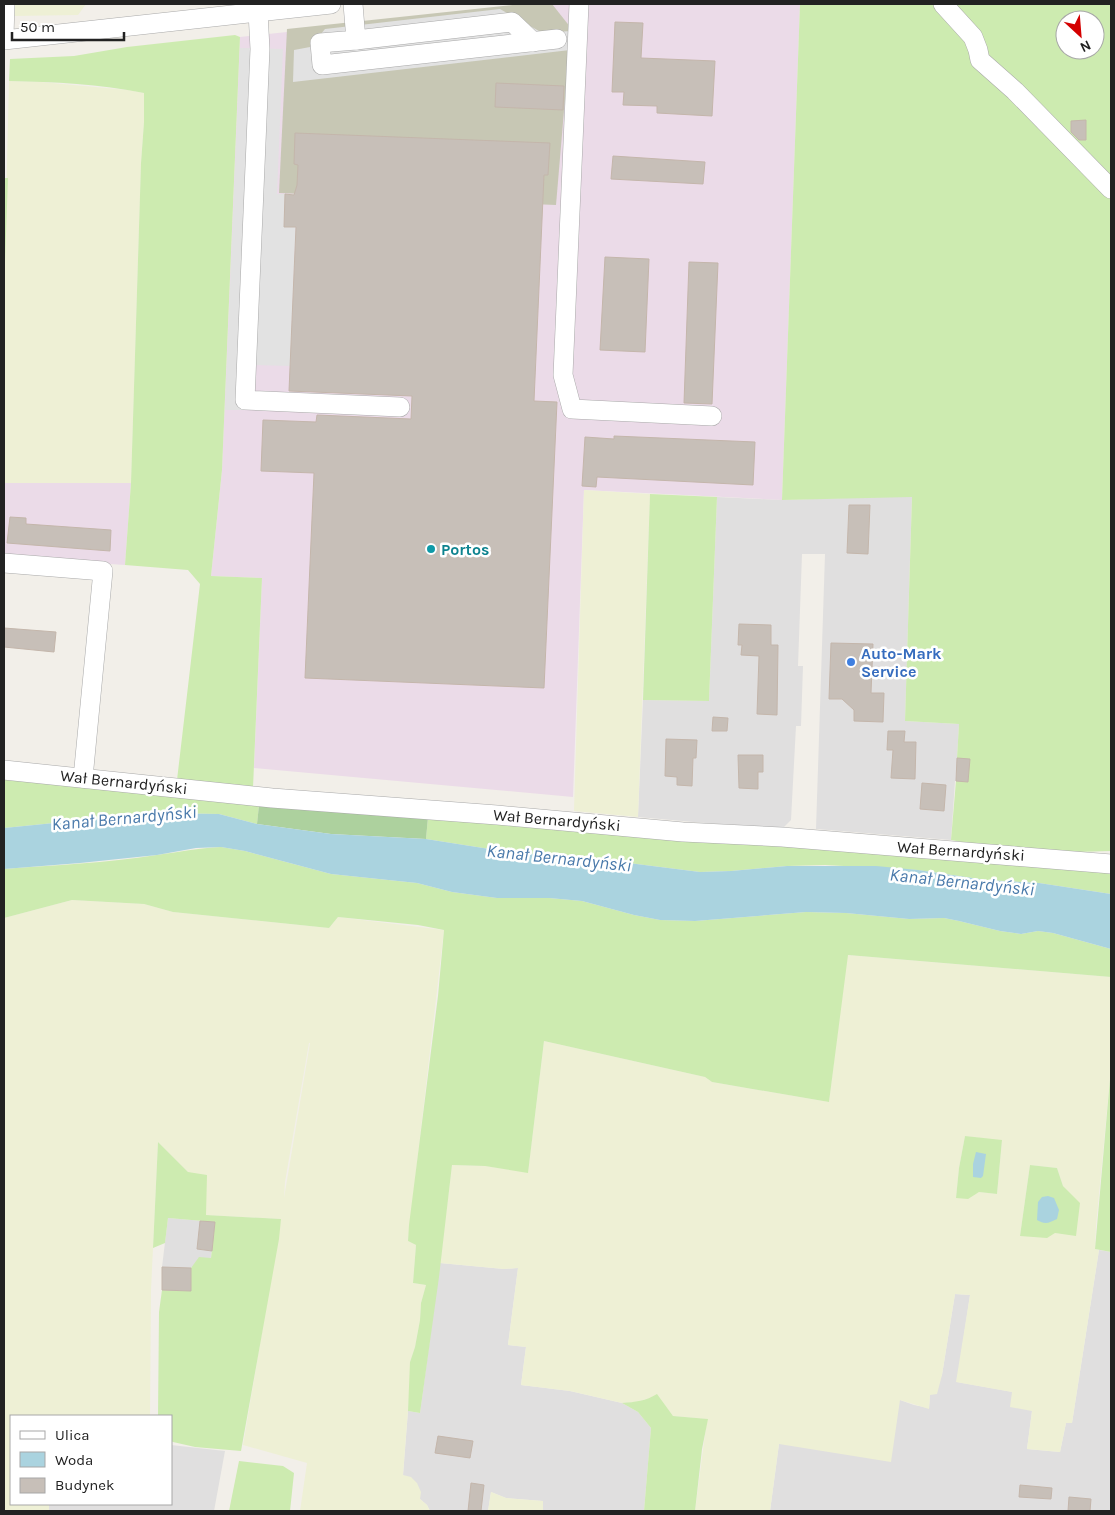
<svg xmlns="http://www.w3.org/2000/svg" width="1115" height="1515" viewBox="0 0 1115 1515" font-family="Karla,sans-serif">
<style>
.residential{fill:#e0dfdf}
.industrial{fill:#ebdbe8}
.construction{fill:#c7c7b4}
.farmland{fill:#eef0d5;fill-rule:evenodd}
.grass{fill:#cdebb0;fill-rule:evenodd}
.forest{fill:#add19e}
.parking{fill:#e2e2e2}
.water{fill:#aad3df}
.building{fill:#c7bfb8;stroke:#c4b6ab}
.lines{fill:none;stroke-linecap:round;stroke-linejoin:round}
.minor-casing{stroke:#a9a9a9;stroke-width:20}
.minor{stroke:#fff;stroke-width:19}
.culture-dot{fill:#0f9aa8;stroke:#fff;stroke-width:2}
.shop-dot{fill:#3f7fe0;stroke:#fff;stroke-width:2}
.labels{text-anchor:middle;dominant-baseline:central;stroke-width:5;stroke-linejoin:round;paint-order:stroke}
.culture-label{font-size:16px;font-weight:bold;fill:#0d838f;stroke:#fff;text-anchor:start}
.shop-label{font-size:16px;font-weight:bold;fill:#366cbe;stroke:#fff;text-anchor:start}
.street-label{font-size:16px;fill:#222;stroke:#fff}
.water-label{font-size:18px;font-style:italic;fill:#4a7aab;stroke:#fff}
</style>
<rect width="100%" height="100%" fill="#f2efe9"/>
<g class="residential">
<path d="M 912,496 L 905,721 L 959,724 L 957,758 L 968,782 L 955,781 L 951,840 L 816,829 L 825,554 L 802,554 L 798,666 L 803,666 L 801,726 L 796,726 L 791,820 L 783,828 L 705,823 L 638,817 L 643,700 L 709,701 L 717,497 L 782,500 Z"/>
<path d="M 168,1218 L 215,1222 L 211,1258 L 191,1291 L 162,1290 L 162,1267 Z"/>
<path d="M 1099,1250 L 1111,1252 L 1110,1511 L 770,1511 L 779,1444 L 900,1400 L 914,1405 L 929,1408 L 930,1395 L 942,1375 L 955,1294 L 970,1295 L 957,1382 L 1013,1392 L 1032,1411 L 1027,1449 L 1060,1452 L 1066,1423 L 1072,1423 Z"/>
<path d="M 440,1263 L 504,1269 L 518,1268 L 508,1345 L 526,1347 L 521,1385 L 570,1391 L 622,1403 L 638,1412 L 651,1428 L 644,1511 L 543,1511 L 543,1501 L 506,1498 L 491,1492 L 488,1511 L 430,1511 L 427,1505 L 420,1499 L 403,1475 L 408,1411 L 420,1413 Z"/>
<path d="M 171,1445 L 225,1451 L 214,1511 L 49,1511 L 49,1504 L 171,1504 Z"/>
</g>
<g class="industrial">
<path d="M 549,4 L 800,4 L 782,500 L 584,490 L 573,797 L 254,768 L 262,578 L 211,576 L 222,470 L 240,37 Z"/>
<path d="M 4,483 L 131,483 L 125,565 L 4,557 Z"/>
</g>
<path class="construction" d="M 522,4 L 552,4 L 571,28 L 556,205 L 279,193 L 287,29 Z"/>
<g class="farmland">
<path d="M 13,4 L 86,4 L 78,15 L 13,16 Z"/>
<path d="M 9,81 L 41,82 L 128,90 L 144,93 L 144,122 L 141,163 L 131,483 L 4,483 L 4,290 Z"/>
<path d="M 584,490 L 650,494 L 638,817 L 574,811 Z"/>
<path d="M 72,900 L 144,904 L 173,912 L 329,928 L 338,917 L 444,930 L 408,1241 L 416,1245 L 413,1283 L 426,1285 L 421,1303 L 420,1320 L 415,1347 L 410,1362 L 410,1384 L 403,1475 L 411,1477 L 417,1483 L 421,1492 L 420,1499 L 427,1505 L 430,1511 L 300,1511 L 307,1463 L 243,1445 L 281,1219 L 206,1215 L 188,1172 L 158,1142 L 151,1290 L 150,1416 L 11,1416 L 11,1504 L 49,1504 L 49,1511 L 4,1511 L 4,918 ZM 309,1043 L 310,1043 L 284,1198 L 285,1182 Z"/>
<path d="M 847,955 L 1111,977 L 1111,1079 L 1110,1079 L 1096,1226 L 1095,1249 L 1099,1250 L 1072,1423 L 1066,1423 L 1060,1452 L 1027,1449 L 1032,1411 L 1010,1407 L 1012,1392 L 956,1382 L 970,1295 L 955,1294 L 942,1375 L 937,1394 L 930,1395 L 929,1409 L 900,1400 L 891,1462 L 779,1444 L 770,1511 L 695,1511 L 707,1419 L 673,1416 L 666,1407 L 651,1398 L 636,1402 L 622,1403 L 570,1391 L 521,1385 L 526,1347 L 508,1345 L 518,1268 L 504,1269 L 440,1263 L 452,1165 L 485,1166 L 528,1172 L 544,1041 L 705,1077 L 712,1082 L 829,1102 ZM 965,1136 L 1002,1141 L 997,1194 L 979,1192 L 956,1198 L 959,1168 ZM 1030,1165 L 1057,1168 L 1063,1186 L 1074,1198 L 1076,1235 L 1055,1233 L 1020,1236 Z"/>
<path d="M 491,1492 L 506,1498 L 543,1501 L 543,1511 L 488,1511 Z"/>
</g>
<g class="grass">
<path d="M 800,4 L 1111,4 L 1111,851 L 1075,852 L 967,843 L 951,840 L 956,781 L 968,781 L 957,758 L 959,724 L 905,721 L 912,497 L 782,500 ZM 1065,20 L 1095,20 L 1095,50 L 1065,50 Z"/>
<path d="M 235,35 L 240,37 L 222,470 L 211,576 L 262,578 L 253,788 L 177,780 L 200,584 L 188,570 L 125,565 L 131,483 L 141,163 L 144,122 L 144,93 C 100,84 54,82 9,81 L 10,59 L 74,56 L 127,47 Z"/>
<path d="M 4,178 L 8,178 L 4,290 Z"/>
<path d="M 650,494 L 717,497 L 709,701 L 643,700 Z"/>
<path d="M 4,777 L 259,805 L 257,824 L 219,814 L 154,813 L 4,828 Z"/>
<path d="M 428,817 L 1111,873 L 1111,894 L 1039,883 L 986,880 L 918,870 L 825,865 L 787,866 L 731,871 L 700,872 L 573,856 L 514,853 L 426,839 Z"/>
<path d="M 221,847 L 245,851 L 331,874 L 417,883 L 452,892 L 497,898 L 549,898 L 582,901 L 634,915 L 660,920 L 695,921 L 806,912 L 846,913 L 909,919 L 944,918 L 959,921 L 1000,931 L 1021,934 L 1038,931 L 1053,933 L 1111,949 L 1111,977 L 848,955 L 829,1102 L 712,1082 L 705,1077 L 544,1041 L 528,1173 L 485,1166 L 452,1165 L 439,1277 L 420,1413 L 408,1411 L 410,1362 L 415,1347 L 420,1320 L 421,1303 L 426,1285 L 413,1283 L 416,1245 L 408,1241 L 409,1225 L 438,996 L 444,930 L 418,925 L 338,917 L 329,928 L 173,912 L 144,904 L 72,900 L 4,918 L 4,869 C 55,865 106,863 157,855 C 178,852 199,848 221,847 Z"/>
<path d="M 1110,1079 L 1111,1079 L 1111,1252 L 1095,1249 Z"/>
<path d="M 965,1136 L 1002,1140 L 997,1194 L 979,1192 L 968,1199 L 956,1198 L 959,1168 Z"/>
<path d="M 158,1142 L 188,1172 L 207,1175 L 206,1215 L 281,1219 L 279,1239 L 241,1451 L 195,1447 L 173,1442 L 171,1441 L 171,1416 L 158,1416 L 159,1312 L 162,1290 L 191,1291 L 191,1268 L 199,1257 L 211,1258 L 215,1222 L 168,1218 L 165,1243 L 153,1248 Z"/>
<path d="M 1030,1165 L 1057,1168 L 1063,1186 L 1080,1203 L 1076,1236 L 1055,1233 L 1047,1238 L 1020,1236 Z"/>
<path d="M 657,1394 L 673,1416 L 708,1419 L 702,1449 L 695,1511 L 644,1511 L 651,1428 L 638,1412 L 622,1403 C 635,1402 646,1401 657,1394 Z"/>
<path d="M 239,1461 L 283,1466 L 294,1473 L 290,1511 L 229,1511 Z"/>
</g>
<path class="forest" d="M 259,805 L 428,817 L 426,839 L 331,834 L 257,824 Z"/>
<g class="parking">
<path d="M 500,9 L 539,31 L 546,33 L 570,31 L 570,50 L 293,82 L 294,50 L 310,47 L 325,29 Z"/>
<path d="M 240,48 L 283,49 L 277,194 L 297,194 L 290,366 L 255,365 L 253,410 L 225,410 Z"/>
</g>
<g class="water">
<path d="M 154,813 L 219,814 L 257,824 L 331,834 L 426,839 L 514,853 L 573,856 L 700,872 L 731,871 L 787,866 L 876,866 L 918,870 L 986,880 L 1039,883 L 1111,894 L 1111,949 L 1053,933 L 1038,931 L 1021,934 L 1000,931 L 959,921 L 944,918 L 909,919 L 846,913 L 806,912 L 695,921 L 660,920 L 634,915 L 582,901 L 549,898 L 497,898 L 452,892 L 417,883 L 331,874 L 245,851 L 221,847 L 196,848 L 157,855 L 80,863 L 4,869 L 4,828 Z"/>
<path d="M 976,1152 L 986,1154 L 983,1176 L 981,1178 L 973,1177 L 973,1164 Z"/>
<path d="M 1048,1196 L 1054,1198 L 1059,1210 L 1057,1219 C 1049,1223 1045,1225 1037,1220 L 1038,1202 L 1042,1197 Z"/>
</g>
<g class="building">
<path d="M 615,22 L 643,23 L 641,58 L 715,61 L 712,116 L 657,113 L 657,106 L 623,105 L 624,92 L 612,92 Z"/>
<path d="M 496,83 L 564,86 L 563,110 L 495,107 Z"/>
<path d="M 1086,120 L 1086,140 L 1079,140 L 1071,132 L 1071,121 Z"/>
<path d="M 295,133 L 550,143 L 548,175 L 544,175 L 534,401 L 557,402 L 544,688 L 305,678 L 314,473 L 261,471 L 263,420 L 316,422 L 317,415 L 411,419 L 412,396 L 289,391 L 296,227 L 284,227 L 285,194 L 294,195 L 297,185 L 298,165 L 294,164 Z"/>
<path d="M 613,156 L 705,162 L 703,184 L 611,179 Z"/>
<path d="M 605,257 L 649,259 L 645,352 L 600,350 Z"/>
<path d="M 689,262 L 718,263 L 712,404 L 684,403 Z"/>
<path d="M 614,436 L 755,442 L 753,485 L 597,477 L 596,487 L 582,486 L 585,437 L 614,439 Z"/>
<path d="M 849,505 L 870,505 L 868,554 L 847,553 Z"/>
<path d="M 10,517 L 26,518 L 26,524 L 111,530 L 110,551 L 7,543 Z"/>
<path d="M 739,624 L 771,625 L 771,645 L 778,645 L 777,715 L 757,714 L 759,656 L 741,655 L 742,645 L 738,645 Z"/>
<path d="M 4,628 L 56,632 L 54,652 L 4,647 Z"/>
<path d="M 831,643 L 873,644 L 871,693 L 884,693 L 883,722 L 854,721 L 854,710 L 842,699 L 829,699 Z"/>
<path d="M 713,717 L 728,718 L 727,731 L 712,731 Z"/>
<path d="M 888,731 L 905,731 L 904,742 L 916,742 L 915,779 L 891,778 L 893,750 L 887,750 Z"/>
<path d="M 666,739 L 697,740 L 696,758 L 693,758 L 692,786 L 677,785 L 677,777 L 665,776 Z"/>
<path d="M 738,755 L 763,755 L 763,772 L 758,772 L 758,789 L 739,788 Z"/>
<path d="M 957,758 L 970,759 L 968,782 L 956,781 Z"/>
<path d="M 922,783 L 946,785 L 944,811 L 920,809 Z"/>
<path d="M 200,1221 L 215,1222 L 212,1251 L 197,1249 Z"/>
<path d="M 162,1267 L 191,1268 L 191,1291 L 162,1290 Z"/>
<path d="M 438,1436 L 473,1441 L 470,1458 L 435,1453 Z"/>
<path d="M 471,1483 L 484,1485 L 481,1511 L 468,1511 Z"/>
<path d="M 1020,1485 L 1052,1488 L 1051,1499 L 1019,1497 Z"/>
<path d="M 1069,1497 L 1091,1499 L 1090,1511 L 1068,1511 Z"/>
</g>
<g class="lines">
<g class="minor-casing">
<g id="minor">
<path d="M 353,4 L 356,40 L 320,43 L 322,65 L 557,39"/>
<path d="M 579,4 L 563,375 L 572,409 L 712,416"/>
<path d="M 943,4 L 973,37 L 978,50 L 980,60 L 1015,91 L 1111,189"/>
<path d="M 258,12 L 260,49 L 245,400 L 400,407"/>
<path d="M 4,36 L 5,4"/>
<path d="M 4,40 L 331,4"/>
<path d="M 356,40 L 512,22 L 533,42"/>
<path d="M 4,563 L 103,571 L 83,778"/>
<path d="M 4,770 L 272,798 L 497,815 L 683,832 L 782,837 L 1111,864"/>
</g>
</g>
<use href="#minor" class="minor"/>
</g>
<circle class="culture-dot" cx="431" cy="549" r="5"/>
<circle class="shop-dot" cx="851" cy="662" r="5"/>
<g class="labels">
<g class="culture-label">
<text x="441" y="549">Portos</text>
</g>
<g class="shop-label">
<text x="861" y="653">Auto-Mark<tspan x="861" dy="18">Service</tspan></text>
</g>
<g class="street-label">
<text transform="translate(124 782) rotate(6)">Wał Bernardyński</text>
<text transform="translate(557 820) rotate(5)">Wał Bernardyński</text>
<text transform="translate(961 851) rotate(4)">Wał Bernardyński</text>
</g>
<g class="water-label">
<text transform="translate(124 818) rotate(-5)">Kanał Bernardyński</text>
<text transform="translate(559 858) rotate(6)">Kanał Bernardyński</text>
<text transform="translate(962 882) rotate(6)">Kanał Bernardyński</text>
</g>
</g>
<rect width="1115" height="1515" fill="none" stroke="#222222" stroke-width="10"/>
<rect x="10" y="1415" width="162" height="90" fill="#ffffff" stroke="#a7a7a7"/>
<rect x="20" y="1431" width="25" height="8" fill="#ffffff" stroke="#a7a7a7"/>
<text x="55" y="1440" font-size="15" fill="#222222">Ulica</text>
<rect x="20" y="1452" width="25" height="15" fill="#aad3df" stroke="#a7a7a7"/>
<text x="55" y="1465" font-size="15" fill="#222222">Woda</text>
<rect x="20" y="1478" width="25" height="15" fill="#c7bfb8" stroke="#a7a7a7"/>
<text x="55" y="1490" font-size="15" fill="#222222">Budynek</text>
<g transform="translate(1080 35) rotate(154)"><circle r="24" fill="#ffffff" stroke="#a7a7a7"/>
<path d="M0-4L9 19L0 12L-9 19Z" fill="#d40000"/>
<text y="-8" font-size="14" font-weight="bold" text-anchor="middle" fill="#222222">N</text>
</g>
<path d="M12 32v8h112v-8" fill="none" stroke="#222222" stroke-width="2.5"/>
<text x="20" y="32" font-size="15" fill="#222222" stroke="#ffffff" stroke-width="4" paint-order="stroke">50 m</text>
</svg>
